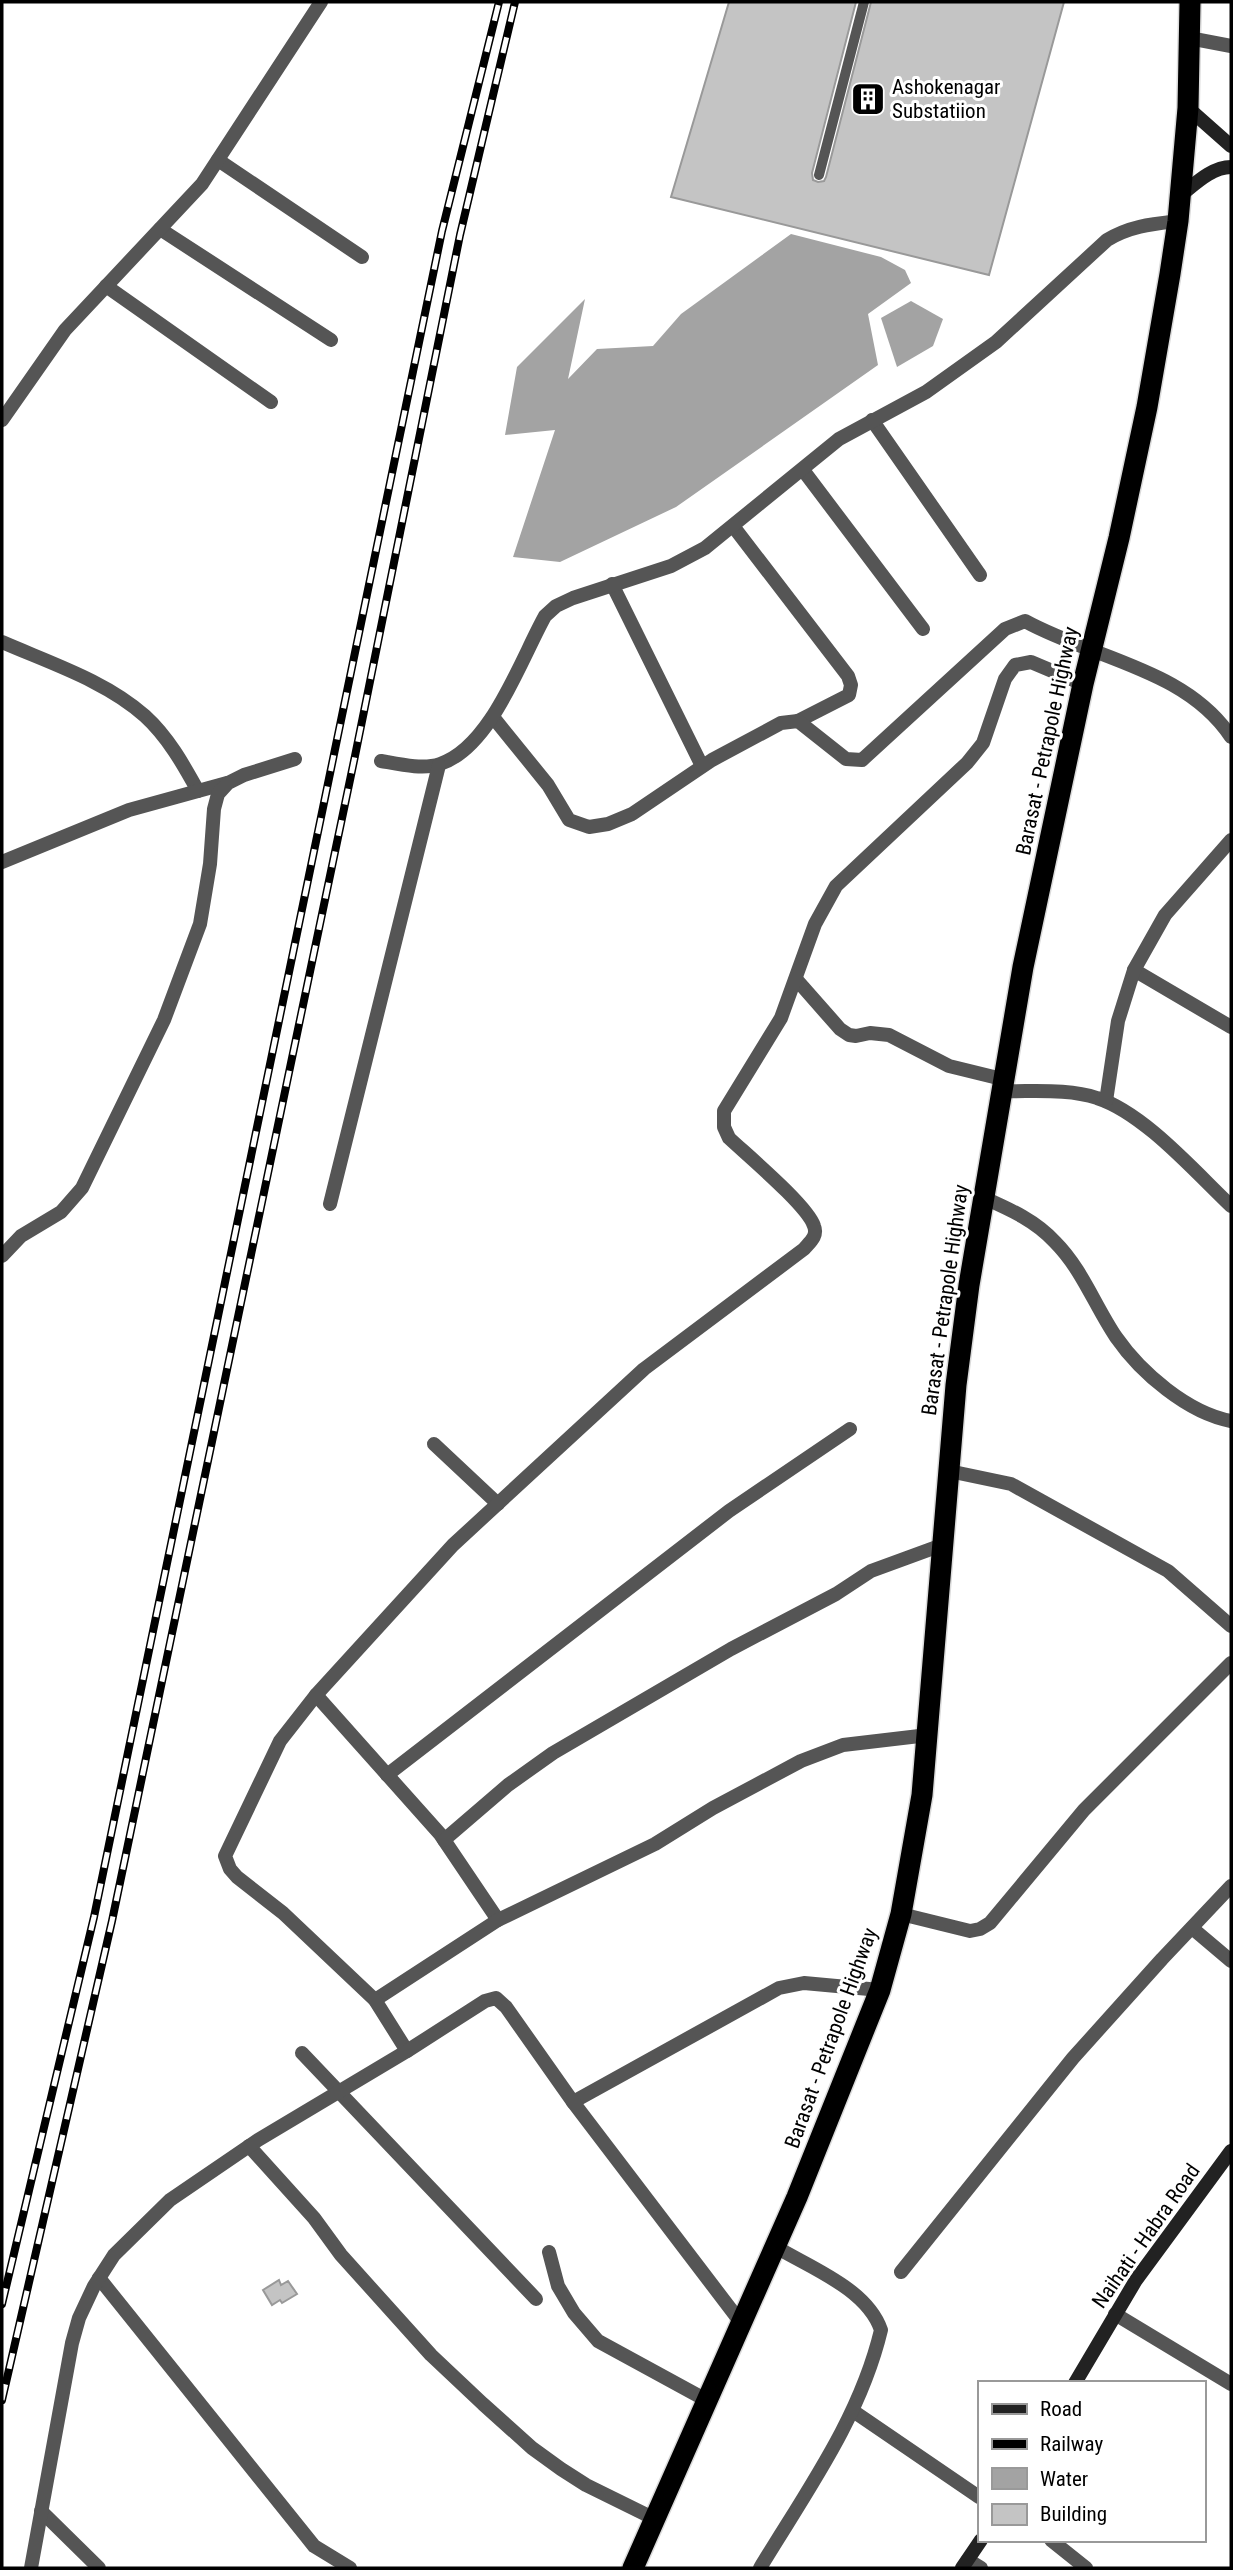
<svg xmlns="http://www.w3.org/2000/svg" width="1233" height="2570" viewBox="0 0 1233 2570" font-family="'Roboto Condensed',sans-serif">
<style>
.water{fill:#a3a3a3}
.building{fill:#c4c4c4;stroke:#999;stroke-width:2}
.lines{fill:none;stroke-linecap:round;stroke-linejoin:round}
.highway-casing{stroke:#dbdbdb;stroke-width:24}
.lane{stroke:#555;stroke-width:10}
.street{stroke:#555;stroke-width:14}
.secondary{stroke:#222;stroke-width:14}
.highway{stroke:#000;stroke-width:21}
.rail-casing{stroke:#000;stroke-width:8}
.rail{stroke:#fff;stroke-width:5;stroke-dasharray:16;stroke-linecap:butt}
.labels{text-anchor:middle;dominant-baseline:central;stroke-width:6;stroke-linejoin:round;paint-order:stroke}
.poi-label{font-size:21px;fill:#000;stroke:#fff;text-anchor:start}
.street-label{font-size:21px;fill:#000;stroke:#fff}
</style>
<rect width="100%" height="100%" fill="#fff"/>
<g class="water">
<path d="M 791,234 L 881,257 L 905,270 L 911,283 L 868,314 L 878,365 L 676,507 L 560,562 L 513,557 L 555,430 L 505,435 L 517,367 L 585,299 L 568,379 L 597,349 L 653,346 L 681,314 Z"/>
<path d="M 911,301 L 943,319 L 933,346 L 897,367 L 881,318 Z"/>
</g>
<g class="building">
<path d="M 729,2 L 856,2 L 812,173 L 813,180 L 818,182 L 824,181 L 826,177 L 871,2 L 1064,2 L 989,275 L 671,197 Z"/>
<path d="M 279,2280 L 281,2285 L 288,2281 L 297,2294 L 282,2303 L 280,2300 L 272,2305 L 263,2290 Z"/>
</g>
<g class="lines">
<g class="highway-casing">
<path id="highway" d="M 633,2568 L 797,2197 L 880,1990 L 901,1914 L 922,1795 L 956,1385 L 969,1285 L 1023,967 L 1083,684 L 1119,538 L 1147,407 L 1170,274 L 1178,221 L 1188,108 L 1190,2"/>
</g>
<path class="lane" d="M 819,175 L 864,2"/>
<g class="street">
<path d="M 1189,38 L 1231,46"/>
<path d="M 218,160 L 362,257"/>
<path d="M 160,229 L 331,340"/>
<path d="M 106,286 L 271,402"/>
<path d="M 2,420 L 65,330 L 202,184 L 321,2"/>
<path d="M 872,420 L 980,575"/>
<path d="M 803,470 L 923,629"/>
<path d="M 733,526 L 848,676 L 851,685 L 849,695 L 798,721"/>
<path d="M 612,584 L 702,766"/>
<path d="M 2,642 C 50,663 106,681 145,716 C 168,737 183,764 198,791"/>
<path d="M 493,717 L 548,785 L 569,820 L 589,827 L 608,824 L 632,814 L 712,760 L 781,723 L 798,721 L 846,759 L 862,760 L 1005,629 L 1025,621 C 1094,659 1186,669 1231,737"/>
<path d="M 381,761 C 398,764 423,770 440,764 C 491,747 520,661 545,616 L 556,606 L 573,598 L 671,566 L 705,548 L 839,439 L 926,392 L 996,342 L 1107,240 C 1130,226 1152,224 1178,221"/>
<path d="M 2,862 L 129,810 L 227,783"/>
<path d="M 1134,970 L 1231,1027"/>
<path d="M 796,979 L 840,1029 L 849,1035 L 856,1036 L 870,1033 L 889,1035 L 949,1066 L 1002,1079"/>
<path d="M 1000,1091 C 1031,1092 1068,1088 1097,1098 C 1144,1113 1195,1172 1231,1206"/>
<path d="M 1106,1101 L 1118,1021 L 1134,970 L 1165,915 L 1231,840"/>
<path d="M 982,1197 C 1009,1209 1035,1220 1055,1242 C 1082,1269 1095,1306 1116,1337 C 1141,1373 1188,1413 1231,1421"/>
<path d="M 330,1204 L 439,765"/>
<path d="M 2,1256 L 21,1236 L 61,1212 L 82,1188 L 164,1020 L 200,924 L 210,864 L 214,809 L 218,794 L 228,783 L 244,775 L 295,759"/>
<path d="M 434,1444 L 498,1504"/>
<path d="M 949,1471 L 1011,1484 L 1168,1571 L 1231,1626"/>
<path d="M 316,1695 L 440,1834 L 498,1920"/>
<path d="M 387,1775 L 729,1511 L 850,1429"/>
<path d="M 444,1840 L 508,1785 L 553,1753 L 731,1649 L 836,1594 L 871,1571 L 942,1545"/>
<path d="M 901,1914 L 970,1931 L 980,1929 L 990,1923 L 1084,1810 L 1231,1663"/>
<path d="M 1192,1928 L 1231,1961"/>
<path d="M 375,2000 L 498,1920 L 655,1844 L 713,1808 L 801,1761 L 843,1745 L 928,1735"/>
<path d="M 407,2051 L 375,2000 L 283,1913 L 237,1877 L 230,1869 L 225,1856 L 280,1741 L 316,1695 L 453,1545 L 644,1369 L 804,1249 C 810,1242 818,1236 814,1226 C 808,1206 747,1155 729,1138 L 724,1127 L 724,1111 L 781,1018 L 815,924 L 836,886 L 967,763 L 983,743 L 1005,679 L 1015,665 L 1031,662 L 1083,684"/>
<path d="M 302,2053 L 536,2299"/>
<path d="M 573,2102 L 779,1988 L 804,1983 L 880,1990"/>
<path d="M 249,2146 L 314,2218 L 341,2255 L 431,2355 L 483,2404 L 532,2448 L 561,2469 L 586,2485 L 655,2519"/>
<path d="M 549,2252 L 558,2286 L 574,2313 L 598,2341 L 708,2401"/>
<path d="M 901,2272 L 1073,2058 L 1162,1959 L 1231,1886"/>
<path d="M 99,2278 L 314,2546 L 350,2568"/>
<path d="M 1115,2314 L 1231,2384"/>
<path d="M 853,2411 L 979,2497"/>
<path d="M 41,2511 L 99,2568"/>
<path d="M 1051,2540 L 1086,2568"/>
<path d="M 968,2560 L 981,2568"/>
<path d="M 31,2568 L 72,2343 L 79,2318 L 94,2286 L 114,2255 L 170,2200 L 258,2140 L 407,2051 L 485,2001 L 496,1998 L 506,2007 L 573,2102 L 742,2324"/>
<path d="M 760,2568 C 806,2492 860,2418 881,2330 C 867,2289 811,2268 776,2247"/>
</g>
<g class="secondary">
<path d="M 1188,108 L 1231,146"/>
<path d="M 1181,195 C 1195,184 1212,167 1231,167"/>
<path d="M 1075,2383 L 1136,2280 L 1231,2151"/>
<path d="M 962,2568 L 981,2540"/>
</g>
<use href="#highway" class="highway"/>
<g class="rail-casing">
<g id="rail">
<path d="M 2,2304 L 94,1917 L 442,231 L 499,2"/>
<path d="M 2,2400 L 112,1921 L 355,756 L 460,235 L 515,2"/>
</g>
</g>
<use href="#rail" class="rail"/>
</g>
<defs>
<g id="building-square" transform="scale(1.75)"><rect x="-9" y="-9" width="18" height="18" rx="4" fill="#000" stroke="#fff"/><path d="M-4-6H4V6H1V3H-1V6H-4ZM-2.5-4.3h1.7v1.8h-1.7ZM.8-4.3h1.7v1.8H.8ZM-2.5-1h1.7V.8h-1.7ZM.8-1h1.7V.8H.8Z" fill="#fff"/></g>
</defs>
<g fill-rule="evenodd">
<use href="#building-square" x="868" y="99"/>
</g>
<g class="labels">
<g class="poi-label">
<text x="892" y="87">Ashokenagar<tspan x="892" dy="24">Substatiion</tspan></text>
</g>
<g class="street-label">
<text transform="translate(1047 741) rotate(-78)">Barasat - Petrapole Highway</text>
<text transform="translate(945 1300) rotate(-82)">Barasat - Petrapole Highway</text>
<text transform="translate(831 2038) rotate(-70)">Barasat - Petrapole Highway</text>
<text transform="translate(1146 2236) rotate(-55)">Naihati - Habra Road</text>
</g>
</g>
<rect width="1233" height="2570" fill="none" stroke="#000000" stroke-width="7"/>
<rect x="978" y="2381" width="228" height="161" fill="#ffffff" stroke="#999999" stroke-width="2"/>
<rect x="992" y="2404" width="35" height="10" fill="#222222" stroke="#999999" stroke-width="2"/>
<text x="1040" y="2416" font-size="21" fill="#000000">Road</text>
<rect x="992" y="2439" width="35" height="10" fill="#000000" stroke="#999999" stroke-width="2"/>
<text x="1040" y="2451" font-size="21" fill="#000000">Railway</text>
<rect x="992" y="2468" width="35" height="21" fill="#a3a3a3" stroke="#999999" stroke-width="2"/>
<text x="1040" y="2486" font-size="21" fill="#000000">Water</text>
<rect x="992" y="2504" width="35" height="21" fill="#c4c4c4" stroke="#999999" stroke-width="2"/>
<text x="1040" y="2521" font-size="21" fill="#000000">Building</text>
</svg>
